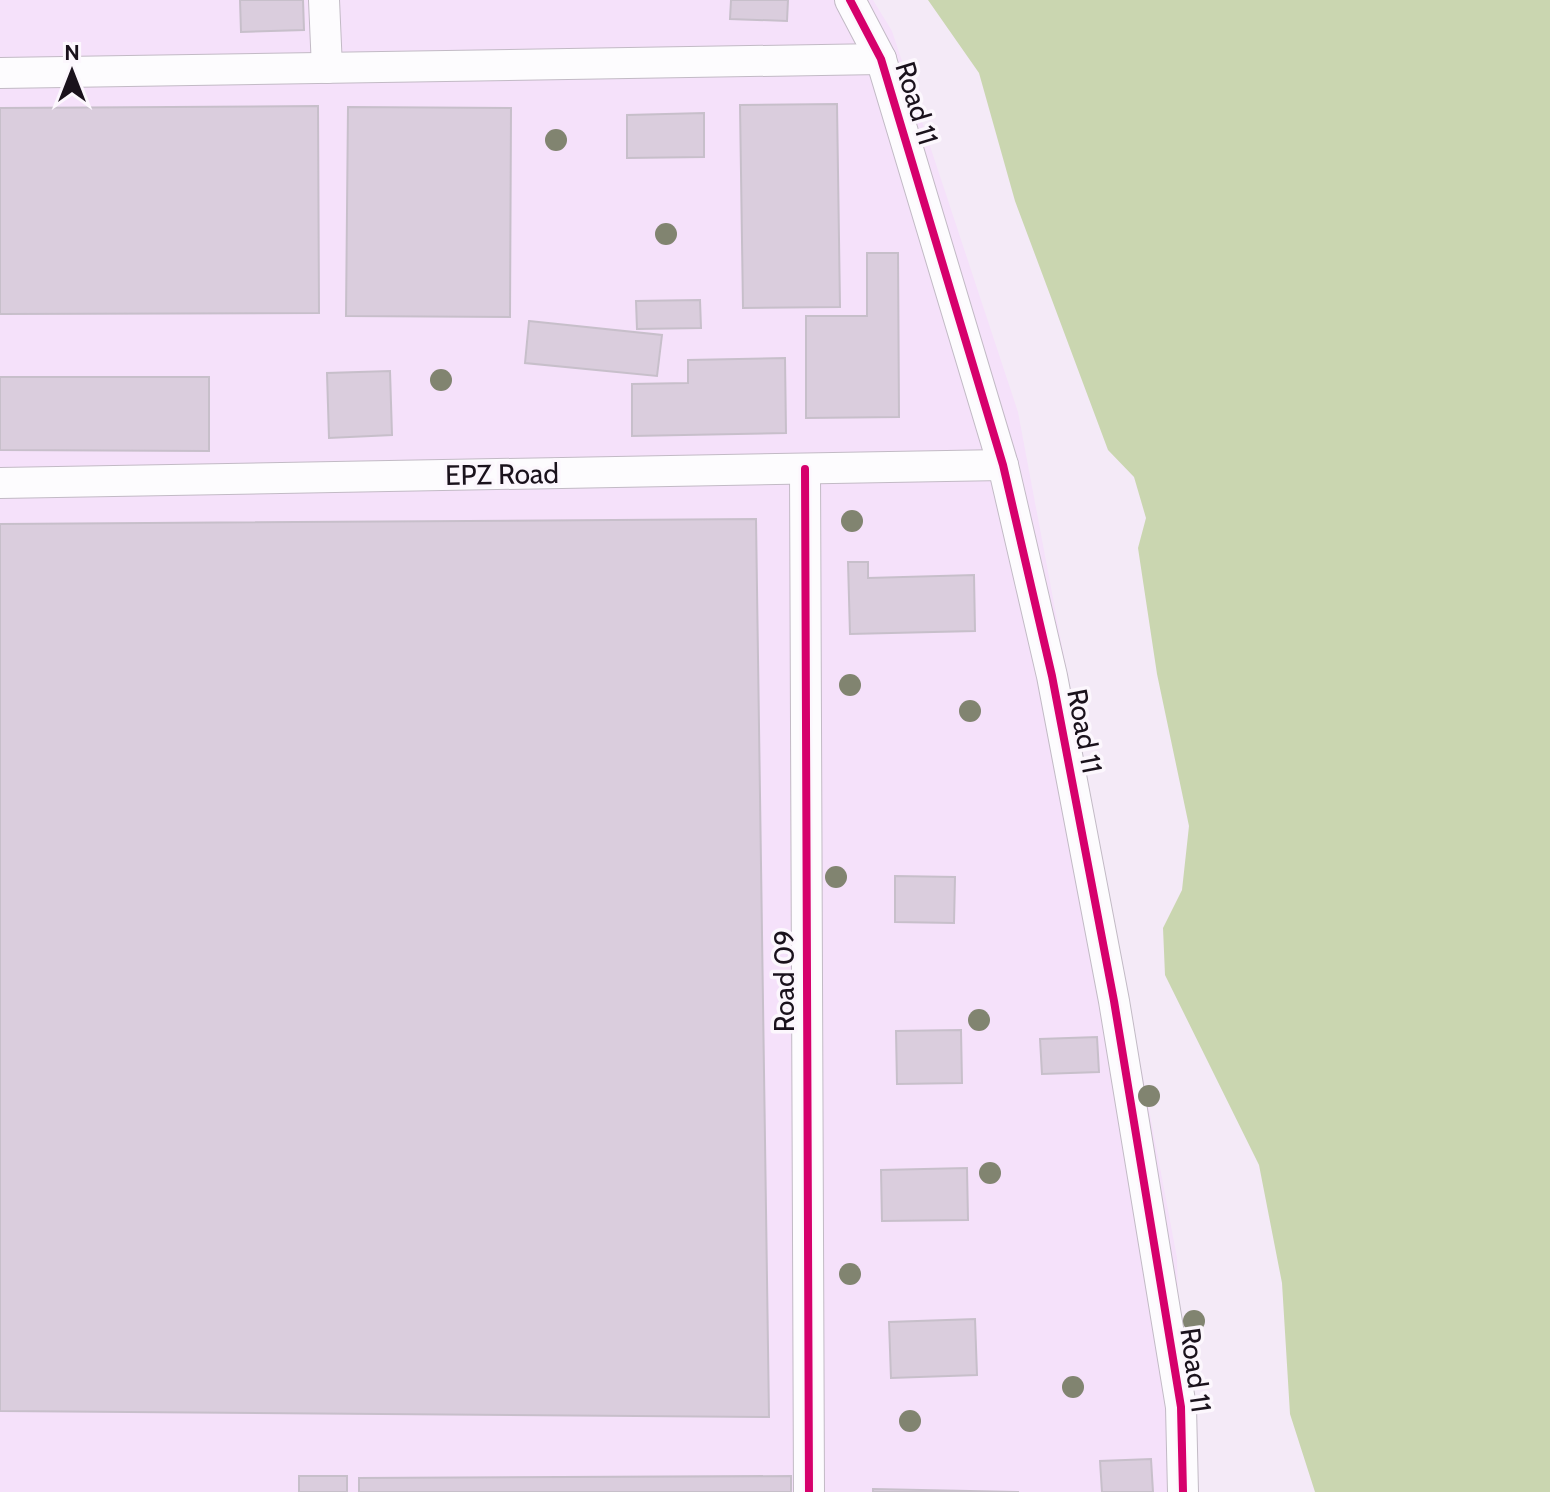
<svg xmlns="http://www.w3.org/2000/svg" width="1550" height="1492" viewBox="0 0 1550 1492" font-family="Cabin,sans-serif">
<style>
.built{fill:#f5e1fa}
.water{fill:#cad6b0}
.building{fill:#dacddd;stroke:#c7bfca;stroke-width:2}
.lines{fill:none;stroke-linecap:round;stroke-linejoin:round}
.minor-casing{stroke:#c2bac5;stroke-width:32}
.minor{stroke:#fdfcfe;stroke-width:30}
.cycleway-casing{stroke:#fcf7fd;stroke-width:13}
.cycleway{stroke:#d6006c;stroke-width:8}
.tree{fill:#818470}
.labels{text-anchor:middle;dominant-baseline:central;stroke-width:7;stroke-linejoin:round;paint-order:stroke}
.street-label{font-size:28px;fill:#1a121c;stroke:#fcf7fd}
</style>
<rect width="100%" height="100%" fill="#f4eaf7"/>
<path class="built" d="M 0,0 L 873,0 L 892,31 L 1018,412 L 1177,1258 L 1183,1492 L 0,1492 Z"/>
<path class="water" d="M 928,0 L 1550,0 L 1550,1492 L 1315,1492 L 1290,1414 L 1282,1283 L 1259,1165 L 1165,975 L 1163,928 L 1182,890 L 1189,826 L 1157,674 L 1138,548 L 1146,518 L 1134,477 L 1108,450 L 1015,201 L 979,73 Z"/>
<g class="building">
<path d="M 240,0 L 303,0 L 304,30 L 241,32 Z"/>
<path d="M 731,0 L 788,0 L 787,21 L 730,19 Z"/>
<path d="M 837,104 L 840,307 L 743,308 L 740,105 Z"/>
<path d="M 318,106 L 319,313 L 0,314 L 0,108 Z"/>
<path d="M 348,107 L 511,108 L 510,317 L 346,316 Z"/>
<path d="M 704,113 L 704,157 L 627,158 L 627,115 Z"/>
<path d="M 867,253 L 898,253 L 899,417 L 806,418 L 806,316 L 867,316 Z"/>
<path d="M 700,300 L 701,328 L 637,329 L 636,301 Z"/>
<path d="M 529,321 L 662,335 L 657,376 L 525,363 Z"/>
<path d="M 785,358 L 786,433 L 632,436 L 632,384 L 688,383 L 688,360 Z"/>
<path d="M 390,371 L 392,435 L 329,438 L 327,373 Z"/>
<path d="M 0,377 L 209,377 L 209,451 L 0,450 Z"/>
<path d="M 756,519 L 769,1417 L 0,1411 L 0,524 Z"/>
<path d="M 848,562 L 868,562 L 868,578 L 974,575 L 975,631 L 850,634 Z"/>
<path d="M 895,876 L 955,877 L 954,923 L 895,922 Z"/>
<path d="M 961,1030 L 962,1083 L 897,1084 L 896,1031 Z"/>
<path d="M 1097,1037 L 1099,1072 L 1042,1074 L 1040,1039 Z"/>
<path d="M 967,1168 L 968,1220 L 882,1221 L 881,1170 Z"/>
<path d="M 975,1319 L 977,1375 L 891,1378 L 889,1322 Z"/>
<path d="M 1151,1459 L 1153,1492 L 1102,1492 L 1100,1461 Z"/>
<rect x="299" y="1476" width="48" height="16"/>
<path d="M 791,1476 L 791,1492 L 359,1492 L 359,1478 Z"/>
<path d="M 873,1489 L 1019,1492 L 873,1492 Z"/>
</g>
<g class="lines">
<g class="minor-casing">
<g id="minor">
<path d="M 324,0 L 327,68"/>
<path d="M 850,0 L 881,59 L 1003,465 L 1052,676 L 1114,1001 L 1181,1407 L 1183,1492"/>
<path d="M 0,73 L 881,59"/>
<path d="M 805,469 L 809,1492"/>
<path d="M 0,483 L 1003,465"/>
</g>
</g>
<use href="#minor" class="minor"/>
<g class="cycleway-casing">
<g id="cycleway">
<path d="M 850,0 L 881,59 L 1003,465 L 1052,676 L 1114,1001 L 1181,1407 L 1183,1492"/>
<path d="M 805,469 L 809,1492"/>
</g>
</g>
<use href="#cycleway" class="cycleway"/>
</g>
<g class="tree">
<circle cx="556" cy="140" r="11"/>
<circle cx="666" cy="234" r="11"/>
<circle cx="441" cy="380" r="11"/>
<circle cx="852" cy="521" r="11"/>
<circle cx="850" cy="685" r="11"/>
<circle cx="970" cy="711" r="11"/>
<circle cx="836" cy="877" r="11"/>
<circle cx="979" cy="1020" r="11"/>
<circle cx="1149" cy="1096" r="11"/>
<circle cx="990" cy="1173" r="11"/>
<circle cx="850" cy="1274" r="11"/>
<circle cx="1194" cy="1321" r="11"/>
<circle cx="1073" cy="1387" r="11"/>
<circle cx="910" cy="1421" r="11"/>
</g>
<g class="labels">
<g class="street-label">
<text transform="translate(917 103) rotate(73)">Road 11</text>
<text transform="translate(502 474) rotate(-1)">EPZ Road</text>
<text transform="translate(1085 731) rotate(79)">Road 11</text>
<text transform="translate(784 981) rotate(-90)">Road 09</text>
<text transform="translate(1196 1370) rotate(82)">Road 11</text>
</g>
</g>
<g transform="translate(72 72)" stroke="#fcf7fd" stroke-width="6" paint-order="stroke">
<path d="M0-6L14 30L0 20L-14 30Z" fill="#1a121c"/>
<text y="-12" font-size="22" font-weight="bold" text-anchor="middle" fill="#1a121c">N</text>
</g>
</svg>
